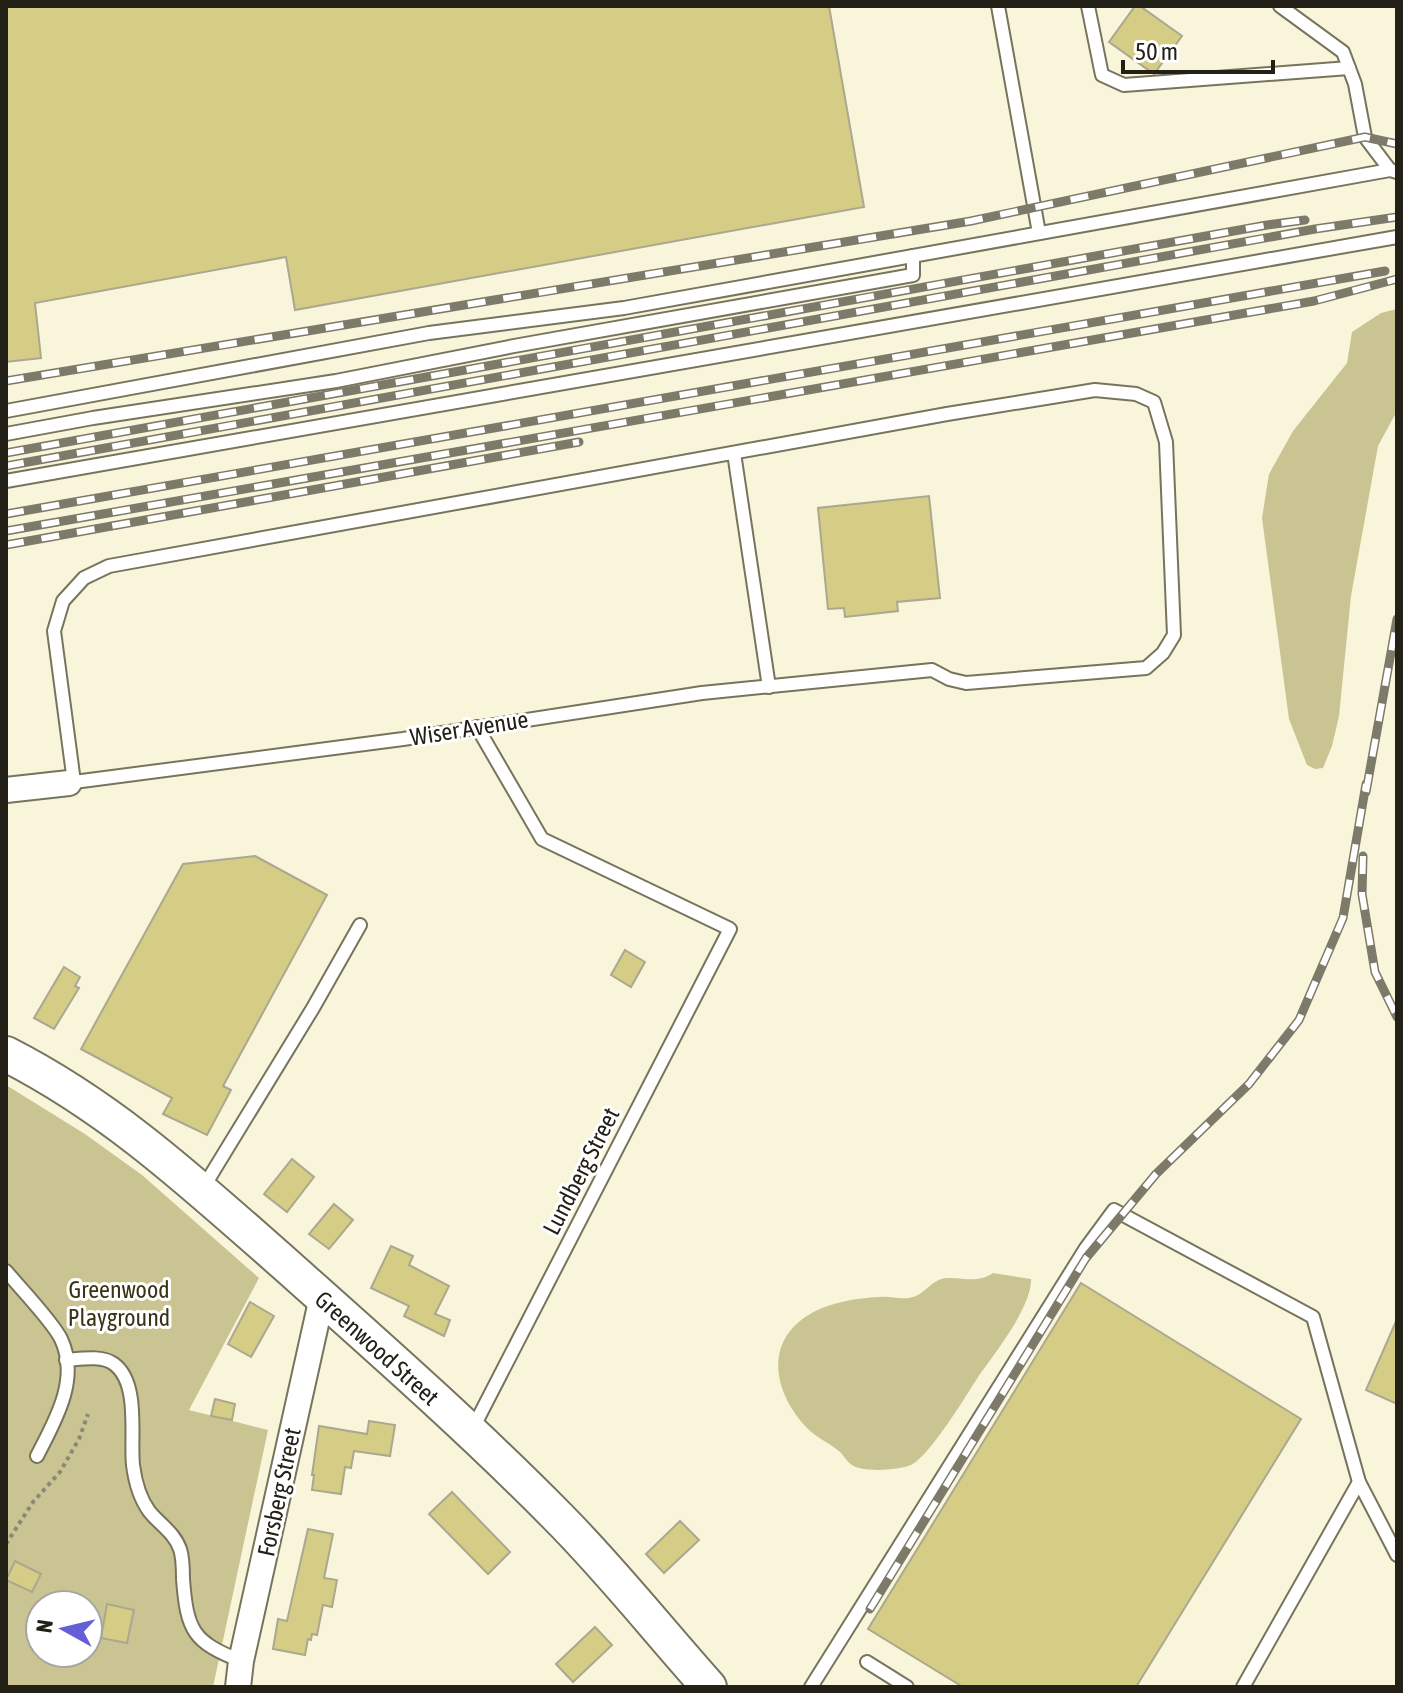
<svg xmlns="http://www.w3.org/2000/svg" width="1403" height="1693" viewBox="0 0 1403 1693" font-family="'Asap Condensed',sans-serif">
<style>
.green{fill:#cac492;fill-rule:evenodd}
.building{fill:#d5cc86;stroke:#aba88f;stroke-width:2}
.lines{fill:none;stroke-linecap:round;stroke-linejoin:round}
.lane-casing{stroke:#77745d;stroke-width:16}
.street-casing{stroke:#77745d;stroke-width:28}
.secondary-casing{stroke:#77745d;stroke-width:38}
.path{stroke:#8b8877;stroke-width:4;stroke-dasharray:4 4;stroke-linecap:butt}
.lane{stroke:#fff;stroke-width:12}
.street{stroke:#fff;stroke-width:24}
.secondary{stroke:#fff;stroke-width:34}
.rail-casing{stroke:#7d7a6a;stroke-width:9}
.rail{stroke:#fff;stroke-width:6;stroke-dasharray:18;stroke-linecap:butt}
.labels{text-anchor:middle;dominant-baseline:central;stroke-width:6;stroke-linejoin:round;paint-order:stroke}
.street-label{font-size:24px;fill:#222017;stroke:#fff}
.park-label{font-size:24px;fill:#373314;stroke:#fff}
</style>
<rect width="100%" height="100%" fill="#f9f5db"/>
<g class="green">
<path d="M 1397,309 L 1397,411 L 1378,446 L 1351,596 L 1339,716 L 1332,746 L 1323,768 L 1315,769 L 1307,765 L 1289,719 L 1262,518 L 1269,474 L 1293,431 L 1347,363 L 1352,332 L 1381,313 Z"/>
<path d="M 6,1085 L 85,1134 L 142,1175 L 259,1278 L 189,1410 L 268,1430 L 213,1687 L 6,1687 ZM 40,1605 L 88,1605 L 88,1653 L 40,1653 Z"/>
<path d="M 993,1273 L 1031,1279 C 1032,1306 996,1352 980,1374 C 967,1394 930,1456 911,1465 C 899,1470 863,1473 852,1465 C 847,1462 844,1456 840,1452 C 831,1444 819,1439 810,1431 C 779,1401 762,1352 800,1321 C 820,1304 854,1298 880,1297 C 892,1296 904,1301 916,1296 C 927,1291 933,1279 947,1278 C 965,1277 976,1284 993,1273 Z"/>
</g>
<g class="building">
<path d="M 6,6 L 829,6 L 864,207 L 295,310 L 286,257 L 35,303 L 41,358 L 6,362 Z"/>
<path d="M 1135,6 L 1140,6 L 1182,36 L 1154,74 L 1109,42 Z"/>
<path d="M 929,496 L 940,598 L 897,602 L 898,611 L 845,617 L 844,608 L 828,609 L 818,508 Z"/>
<path d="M 255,856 L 327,895 L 223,1086 L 231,1090 L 207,1135 L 163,1114 L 172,1098 L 81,1049 L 183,864 Z"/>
<path d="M 625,950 L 645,962 L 631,987 L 611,975 Z"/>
<path d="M 64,967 L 80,977 L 75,986 L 79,988 L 54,1029 L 34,1018 Z"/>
<path d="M 292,1159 L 314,1177 L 287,1212 L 264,1194 Z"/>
<path d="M 334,1204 L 353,1220 L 329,1249 L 309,1234 Z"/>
<path d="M 391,1246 L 413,1256 L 409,1265 L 449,1286 L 435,1314 L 450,1320 L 444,1336 L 404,1316 L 409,1306 L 371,1288 Z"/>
<path d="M 1081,1283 L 1301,1419 L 1136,1687 L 963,1687 L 868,1629 Z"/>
<path d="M 250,1302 L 274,1316 L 251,1357 L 228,1344 Z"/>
<path d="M 1397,1319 L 1397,1404 L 1366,1390 Z"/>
<path d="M 215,1399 L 235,1404 L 232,1420 L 211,1416 Z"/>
<path d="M 369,1421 L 395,1425 L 390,1456 L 354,1451 L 351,1468 L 345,1467 L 341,1494 L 312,1490 L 314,1475 L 312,1475 L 319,1426 L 367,1434 Z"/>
<path d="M 452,1492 L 510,1552 L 488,1574 L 429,1514 Z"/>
<path d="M 680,1521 L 699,1540 L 664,1573 L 646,1554 Z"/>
<path d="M 308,1529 L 333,1534 L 324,1578 L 337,1580 L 332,1607 L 323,1605 L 317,1635 L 312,1634 L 311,1640 L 308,1639 L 305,1655 L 273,1649 L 278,1619 L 287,1621 Z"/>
<path d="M 15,1561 L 41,1574 L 32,1592 L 6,1580 Z"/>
<path d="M 107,1604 L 134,1610 L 127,1643 L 101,1638 Z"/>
<path d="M 595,1627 L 612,1645 L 573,1682 L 556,1664 Z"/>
</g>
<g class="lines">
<g class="lane-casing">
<g id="lane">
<path d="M 998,6 L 1039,233"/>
<path d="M 1088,6 L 1102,75 L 1124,85 L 1349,68"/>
<path d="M 1280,6 L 1343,52 L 1355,84 L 1365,137 L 1390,170"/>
<path d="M 6,411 L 429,333 L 624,308 L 1390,170 L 1397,172"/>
<path d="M 6,434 L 93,418 L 336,381 L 514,346 L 913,275 L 913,256"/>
<path d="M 734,453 L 769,687"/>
<path d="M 6,481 L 1397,237"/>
<path d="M 69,783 L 74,782 L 403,739 L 702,693 L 932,670 L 949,679 L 966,683 L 1146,668 L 1163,653 L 1174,635 L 1166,442 L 1154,402 L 1136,394 L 1095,390 L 947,414 L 109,566 L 84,578 L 63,601 L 54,631 L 74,782"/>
<path d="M 203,1188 L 313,1008 L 360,925"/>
<path d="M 6,1271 C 20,1288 53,1322 61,1339 C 80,1379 55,1421 37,1456"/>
<path d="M 66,1360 C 81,1359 102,1355 114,1364 C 140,1383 130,1437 133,1465 C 135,1481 139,1497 149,1511 C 159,1524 174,1532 180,1549 C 183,1558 183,1569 183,1579 C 187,1631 193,1642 241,1661"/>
<path d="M 472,1430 L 730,929 L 542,839 L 477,727"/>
<path d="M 867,1662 L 907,1687"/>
<path d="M 811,1687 L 1086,1248 L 1114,1210 L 1313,1317 L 1359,1482 L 1397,1555"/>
<path d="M 1243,1687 L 1359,1482"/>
</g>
</g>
<g class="street-casing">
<g id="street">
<path d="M 6,790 L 69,783"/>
<path d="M 238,1687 L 241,1661 L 322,1297"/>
</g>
</g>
<g class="secondary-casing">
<path id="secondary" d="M 6,1054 C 114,1109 195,1185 285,1264 C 377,1346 470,1428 556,1515 C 610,1569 658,1630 709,1687"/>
</g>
<path class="path" d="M 6,1544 L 33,1502 L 60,1472 L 79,1439 L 88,1414"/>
<use href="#lane" class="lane"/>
<use href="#street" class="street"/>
<use href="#secondary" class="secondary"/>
<g class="rail-casing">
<g id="rail">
<path d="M 6,381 L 971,221 L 1365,137 L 1397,144"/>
<path d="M 6,453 L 1267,225 L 1305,220"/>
<path d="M 6,466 L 1315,229 L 1397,217"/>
<path d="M 6,514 L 1385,271"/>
<path d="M 6,531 L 1314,301 L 1397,279"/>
<path d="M 6,545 L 579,442"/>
<path d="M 1366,792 L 1397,619"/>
<path d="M 1363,856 L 1362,894 L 1375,972 L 1397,1017"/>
<path d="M 870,1609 L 1086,1258 L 1156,1174 L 1249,1084 L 1299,1020 L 1343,918 L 1366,784"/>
</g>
</g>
<use href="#rail" class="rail"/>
</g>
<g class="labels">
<g class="street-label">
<text transform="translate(469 728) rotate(-9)">Wiser Avenue</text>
<text transform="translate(581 1171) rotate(-63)">Lundberg Street</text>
<text transform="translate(377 1348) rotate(42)">Greenwood Street</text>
<text transform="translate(279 1492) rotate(-78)">Forsberg Street</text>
</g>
<g class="park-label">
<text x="119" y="1289">Greenwood<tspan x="119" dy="28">Playground</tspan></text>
</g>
</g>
<rect width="1403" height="1693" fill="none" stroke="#222017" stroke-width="16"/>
<g transform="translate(64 1629) rotate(278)"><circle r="38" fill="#ffffff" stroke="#a7a6a2" stroke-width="2"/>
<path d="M0-6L14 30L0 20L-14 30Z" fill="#655ed7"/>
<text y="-12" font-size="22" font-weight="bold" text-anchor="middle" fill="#222017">N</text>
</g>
<path d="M1123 60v12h150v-12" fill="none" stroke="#222017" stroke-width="4"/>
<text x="1135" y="60" font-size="24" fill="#222017" stroke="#ffffff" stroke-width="6" paint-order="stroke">50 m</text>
</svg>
